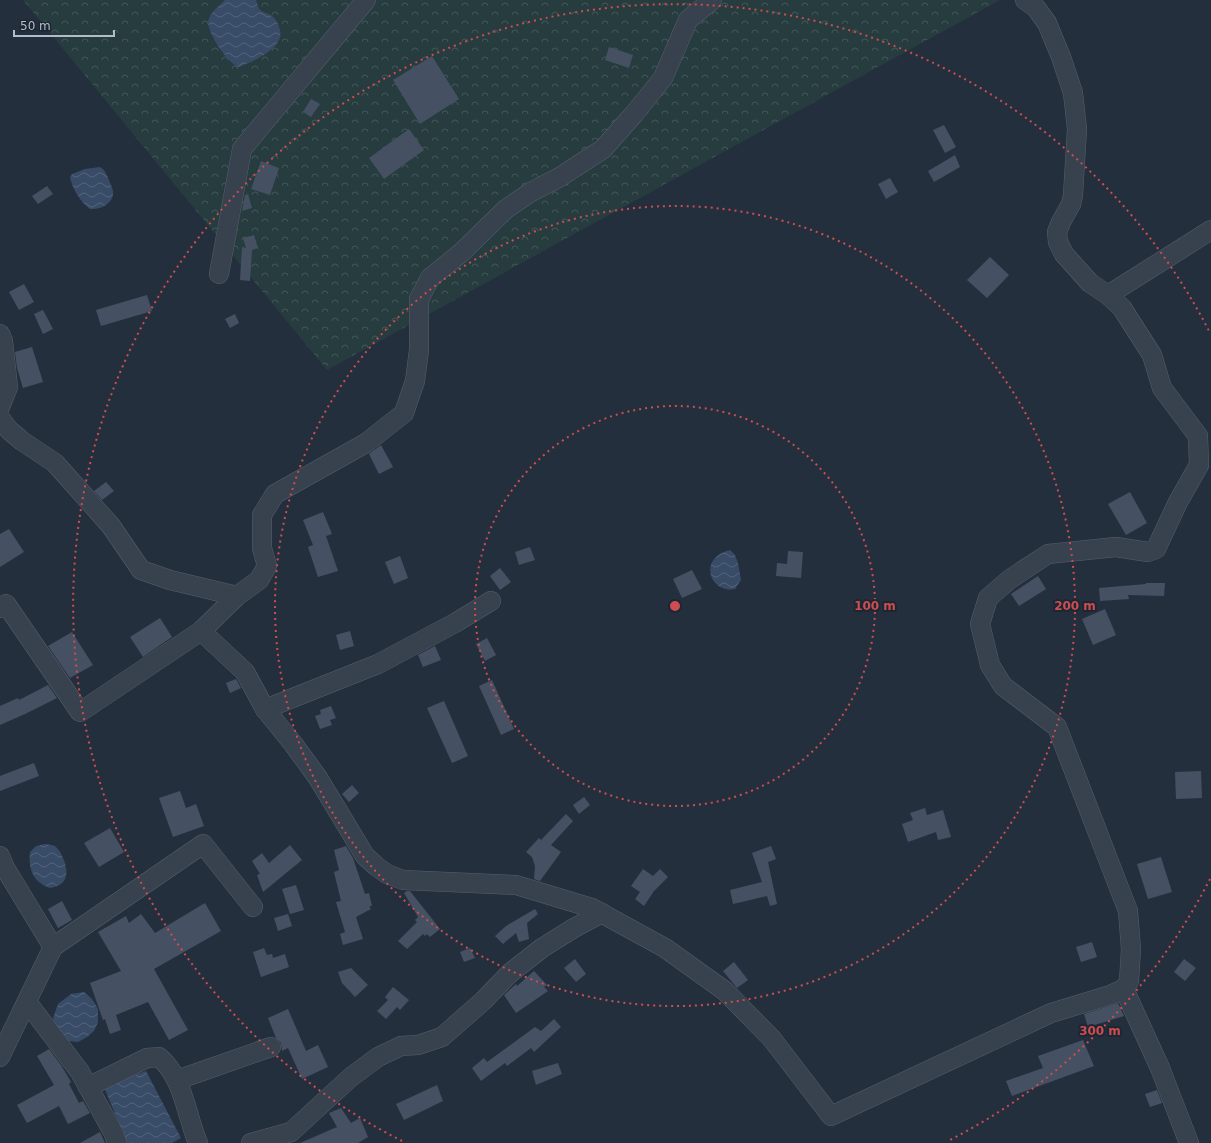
<svg xmlns="http://www.w3.org/2000/svg" width="1211" height="1143" viewBox="0 0 1211 1143" font-family="'DejaVu Sans',sans-serif">
<style>
.forest{fill:url(#forest-crowns)}
.water{fill:url(#water-waves)}
.building{fill:#455162}
.lines{fill:none;stroke-linecap:round;stroke-linejoin:round}
.minor-casing{stroke:#565f6c;stroke-width:20}
.minor{stroke:#38414e;stroke-width:19}
.ring{fill:none;stroke:#ce4d50;stroke-width:2;stroke-dasharray:2 4}
.centre{fill:#ce4d50;stroke:#1d2633;stroke-width:2}
.ring-label{font-size:12px;text-anchor:middle;font-weight:bold;fill:#ce4d50;stroke:#1d2633;stroke-width:4;stroke-linejoin:round;paint-order:stroke}
</style>
<defs>
<pattern id="forest-crowns" width="20" height="18" patternUnits="userSpaceOnUse"><rect width="20" height="18" fill="#263c3f"/><path d="M2 6a3 3 0 1 1 6 0M12 15a3 3 0 1 1 6 0" fill="none" stroke="#435659"/></pattern>
<pattern id="water-waves" width="16" height="10" patternUnits="userSpaceOnUse"><rect width="16" height="10" fill="#394c67"/><path d="M0 5q4-4 8 0t8 0" fill="none" stroke="#53647b"/></pattern>
</defs>
<rect width="100%" height="100%" fill="#242f3e"/>
<path class="forest" d="M 23,0 L 1000,0 L 327,370 Z"/>
<g class="water">
<path d="M 225,0 L 256,0 L 259,9 C 263,13 269,13 273,17 C 276,19 278,24 279,27 C 288,47 254,61 239,67 C 228,64 208,34 208,22 C 209,13 219,6 225,0 Z"/>
<path d="M 100,167 C 105,170 107,175 109,180 C 110,184 113,188 113,192 C 114,204 99,210 90,209 C 81,203 72,188 70,177 L 72,174 L 85,169 Z"/>
<path d="M 730,550 L 735,555 L 738,563 L 741,580 L 735,589 C 710,594 697,558 730,550 Z"/>
<path d="M 45,844 C 48,844 52,845 55,846 C 63,853 72,875 62,883 C 59,886 54,887 50,888 C 33,882 28,869 30,852 L 36,846 Z"/>
<path d="M 84,992 L 92,999 L 98,1009 L 98,1022 L 94,1031 L 87,1037 L 78,1042 L 68,1041 L 55,1026 L 53,1018 L 58,1004 L 71,994 Z"/>
<path d="M 146,1071 L 181,1138 L 172,1143 L 127,1143 L 104,1087 Z"/>
</g>
<g class="building">
<path d="M 609,47 L 633,55 L 629,68 L 605,60 Z"/>
<path d="M 432,56 L 459,99 L 420,124 L 393,80 Z"/>
<path d="M 311,99 L 320,104 L 311,117 L 303,112 Z"/>
<path d="M 944,125 L 956,147 L 945,153 L 933,130 Z"/>
<path d="M 409,129 L 424,150 L 384,179 L 369,158 Z"/>
<path d="M 955,155 L 960,167 L 934,182 L 928,171 Z"/>
<path d="M 261,161 L 279,168 L 270,195 L 251,189 Z"/>
<path d="M 890,178 L 898,192 L 886,199 L 878,184 Z"/>
<path d="M 47,186 L 53,194 L 38,204 L 32,196 Z"/>
<path d="M 248,194 L 252,208 L 242,211 L 245,195 Z"/>
<path d="M 254,235 L 258,248 L 252,250 L 250,281 L 240,280 L 242,247 L 246,248 L 243,238 Z"/>
<path d="M 990,257 L 1009,275 L 987,298 L 967,280 Z"/>
<path d="M 24,284 L 34,302 L 19,310 L 9,292 Z"/>
<path d="M 147,295 L 152,311 L 101,326 L 96,310 Z"/>
<path d="M 43,310 L 53,329 L 43,334 L 34,314 Z"/>
<path d="M 235,314 L 239,323 L 230,328 L 225,319 Z"/>
<path d="M 32,347 L 43,382 L 23,388 L 17,368 L 15,352 Z"/>
<path d="M 381,445 L 393,467 L 379,474 L 369,454 Z"/>
<path d="M 106,482 L 114,491 L 102,500 L 94,491 Z"/>
<path d="M 1130,492 L 1147,523 L 1126,535 L 1108,504 Z"/>
<path d="M 323,512 L 332,534 L 326,536 L 338,571 L 318,577 L 308,547 L 313,545 L 303,520 Z"/>
<path d="M 9,529 L 24,552 L 0,567 L 0,534 Z"/>
<path d="M 530,547 L 535,560 L 519,565 L 515,552 Z"/>
<path d="M 788,551 L 803,552 L 801,578 L 776,576 L 777,563 L 787,564 Z"/>
<path d="M 400,556 L 408,578 L 394,584 L 385,562 Z"/>
<path d="M 500,568 L 511,582 L 500,590 L 490,576 Z"/>
<path d="M 692,570 L 702,589 L 682,598 L 673,579 Z"/>
<path d="M 1038,576 L 1046,589 L 1019,606 L 1011,594 Z"/>
<path d="M 1146,583 L 1165,583 L 1164,596 L 1128,595 L 1129,599 L 1100,601 L 1099,588 L 1146,584 Z"/>
<path d="M 1105,609 L 1116,635 L 1093,645 L 1082,619 Z"/>
<path d="M 160,618 L 172,637 L 143,657 L 130,637 Z"/>
<path d="M 350,631 L 354,646 L 340,650 L 336,635 Z"/>
<path d="M 72,632 L 93,665 L 70,678 L 48,646 Z"/>
<path d="M 487,638 L 496,655 L 485,661 L 476,644 Z"/>
<path d="M 435,646 L 441,660 L 423,667 L 418,655 Z"/>
<path d="M 236,679 L 241,688 L 230,693 L 226,683 Z"/>
<path d="M 492,680 L 514,729 L 501,735 L 479,686 Z"/>
<path d="M 48,685 L 57,698 L 25,714 L 0,725 L 0,706 L 18,698 L 19,700 Z"/>
<path d="M 444,701 L 468,756 L 452,763 L 427,708 Z"/>
<path d="M 331,706 L 336,718 L 330,720 L 332,725 L 320,729 L 315,716 L 321,714 L 320,710 Z"/>
<path d="M 34,763 L 39,776 L 0,791 L 0,776 Z"/>
<path d="M 1201,771 L 1202,798 L 1176,799 L 1175,772 Z"/>
<path d="M 352,785 L 359,793 L 349,802 L 342,794 Z"/>
<path d="M 180,791 L 186,808 L 196,804 L 204,826 L 173,837 L 159,798 Z"/>
<path d="M 584,797 L 590,805 L 579,814 L 573,805 Z"/>
<path d="M 925,808 L 927,815 L 943,810 L 951,837 L 938,840 L 936,832 L 908,842 L 902,824 L 913,820 L 910,813 Z"/>
<path d="M 566,814 L 573,821 L 551,845 L 561,852 L 540,881 L 534,879 L 535,866 L 532,857 L 526,852 L 539,838 L 541,840 Z"/>
<path d="M 110,828 L 124,852 L 99,867 L 84,843 Z"/>
<path d="M 290,845 L 302,860 L 263,892 L 257,875 L 260,874 L 252,861 L 262,853 L 269,863 Z"/>
<path d="M 346,846 L 353,858 L 365,894 L 369,893 L 372,906 L 369,906 L 371,909 L 356,917 L 363,939 L 343,945 L 340,934 L 345,932 L 336,902 L 341,901 L 334,872 L 339,870 L 334,850 Z"/>
<path d="M 771,846 L 776,859 L 768,862 L 777,904 L 770,906 L 767,896 L 733,904 L 730,890 L 762,882 L 752,853 Z"/>
<path d="M 1161,857 L 1172,892 L 1148,899 L 1137,864 Z"/>
<path d="M 643,869 L 653,876 L 660,869 L 668,877 L 654,891 L 644,906 L 635,899 L 640,892 L 631,886 Z"/>
<path d="M 296,885 L 304,910 L 290,914 L 282,889 Z"/>
<path d="M 407,891 L 410,891 L 440,929 L 430,937 L 427,934 L 425,936 L 423,934 L 407,949 L 398,941 L 417,922 L 415,920 L 418,917 L 404,893 Z"/>
<path d="M 62,901 L 72,920 L 58,928 L 48,909 Z"/>
<path d="M 205,903 L 221,931 L 154,969 L 188,1030 L 169,1040 L 148,1002 L 116,1015 L 121,1030 L 110,1034 L 105,1019 L 103,1020 L 90,983 L 121,971 L 98,932 L 126,916 L 129,923 L 141,914 L 155,933 Z"/>
<path d="M 535,909 L 538,914 L 527,923 L 529,939 L 519,942 L 516,933 L 503,944 L 495,936 L 506,926 Z"/>
<path d="M 288,914 L 292,926 L 278,931 L 274,918 Z"/>
<path d="M 1092,942 L 1097,957 L 1081,962 L 1076,947 Z"/>
<path d="M 264,948 L 267,955 L 272,954 L 273,958 L 285,954 L 289,967 L 261,977 L 253,952 Z"/>
<path d="M 470,948 L 475,958 L 464,962 L 460,952 Z"/>
<path d="M 575,959 L 586,974 L 576,982 L 564,968 Z"/>
<path d="M 1184,959 L 1196,968 L 1185,981 L 1174,972 Z"/>
<path d="M 734,962 L 748,980 L 737,988 L 723,971 Z"/>
<path d="M 351,968 L 368,985 L 355,997 L 342,983 L 338,972 Z"/>
<path d="M 534,971 L 547,985 L 544,987 L 548,991 L 516,1013 L 504,995 L 516,984 L 517,986 Z"/>
<path d="M 393,987 L 409,1000 L 400,1010 L 397,1007 L 386,1019 L 377,1011 L 388,1000 L 385,997 Z"/>
<path d="M 1118,1003 L 1124,1016 L 1088,1027 L 1084,1014 Z"/>
<path d="M 288,1009 L 306,1051 L 318,1045 L 328,1067 L 302,1079 L 288,1048 L 282,1051 L 281,1043 L 276,1038 L 268,1018 Z"/>
<path d="M 554,1019 L 561,1027 L 534,1052 L 531,1048 L 507,1066 L 505,1063 L 481,1081 L 472,1068 L 484,1058 L 487,1062 L 535,1027 L 541,1031 Z"/>
<path d="M 1083,1040 L 1094,1066 L 1012,1096 L 1006,1081 L 1043,1068 L 1038,1056 Z"/>
<path d="M 49,1049 L 61,1065 L 71,1082 L 69,1084 L 79,1103 L 83,1101 L 90,1113 L 68,1124 L 59,1106 L 27,1123 L 17,1105 L 54,1085 L 37,1056 Z"/>
<path d="M 558,1063 L 562,1074 L 536,1085 L 532,1071 Z"/>
<path d="M 437,1085 L 443,1101 L 404,1120 L 396,1104 Z"/>
<path d="M 1157,1090 L 1162,1103 L 1150,1107 L 1145,1094 Z"/>
<path d="M 341,1108 L 351,1123 L 360,1118 L 368,1137 L 358,1143 L 300,1143 L 337,1127 L 329,1113 Z"/>
<path d="M 100,1132 L 105,1143 L 80,1143 Z"/>
</g>
<g class="lines">
<g class="minor-casing">
<g id="minor">
<path d="M 219,274 L 242,149 L 366,0"/>
<path d="M 1108,295 L 1211,230"/>
<path d="M 0,334 L 3,341 L 8,387 L 0,407"/>
<path d="M 0,418 L 9,430 L 22,441 L 55,463 L 111,526 L 141,570 L 170,580 L 237,596"/>
<path d="M 0,608 L 6,604 L 80,712 L 201,631 L 245,672 L 265,709 L 294,745 L 318,778 L 365,856 L 376,866 L 387,874 L 403,880 L 516,885 L 592,908 L 665,948 L 725,991 L 772,1039 L 831,1116 L 1051,1013 L 1110,995 L 1124,989 L 1129,981 L 1131,949 L 1128,911 L 1057,727 L 1003,686 L 990,665 L 980,624 L 988,598 L 1010,579 L 1048,554 L 1116,547 L 1148,552 L 1156,549 L 1178,502 L 1199,465 L 1198,436 L 1162,388 L 1152,355 L 1122,308 L 1108,295 L 1090,283 L 1064,254 L 1058,242 L 1057,232 L 1061,222 L 1071,204 L 1073,195 L 1077,129 L 1073,93 L 1061,57 L 1047,23 L 1036,8 L 1025,0"/>
<path d="M 201,631 L 237,596 L 259,580 L 267,566 L 262,548 L 262,515 L 275,494 L 366,443 L 404,413 L 415,381 L 419,350 L 419,299 L 430,278 L 462,252 L 506,209 L 531,192 L 560,177 L 603,149 L 634,114 L 663,78 L 688,20 L 712,0"/>
<path d="M 265,709 L 378,664 L 455,623 L 491,601"/>
<path d="M 0,856 L 5,868 L 53,947 L 0,1057"/>
<path d="M 53,947 L 203,844 L 253,907"/>
<path d="M 1124,989 L 1160,1068 L 1189,1143"/>
<path d="M 27,1002 L 80,1072 L 114,1134 L 117,1143"/>
<path d="M 177,1080 L 271,1047"/>
<path d="M 88,1087 L 147,1058 L 159,1057 C 184,1078 186,1115 198,1143"/>
<path d="M 251,1143 L 291,1132 L 351,1077 L 378,1057 L 401,1046 L 418,1045 L 442,1037 L 483,1001 L 510,973 L 542,948 L 574,928 L 602,913"/>
</g>
</g>
<use href="#minor" class="minor"/>
</g>
<g class="ring">
<circle cx="675" cy="606" r="200"/>
<circle cx="675" cy="606" r="400"/>
<path d="M1210 879A601 601 0 0 1 948 1141M402 1141A601 601 0 1 1 1210 333"/>
</g>
<circle cx="675" cy="606" r="6" class="centre"/>
<g class="ring-label">
<text x="875" y="610">100 m</text>
<text x="1075" y="610">200 m</text>
<text x="1100" y="1035">300 m</text>
</g>
<path d="M14 30v6h100v-6" fill="none" stroke="#b4bcc9" stroke-width="2"/>
<text x="20" y="30" font-size="12" fill="#b4bcc9" stroke="#1d2633" stroke-width="3" paint-order="stroke">50 m</text>
</svg>
